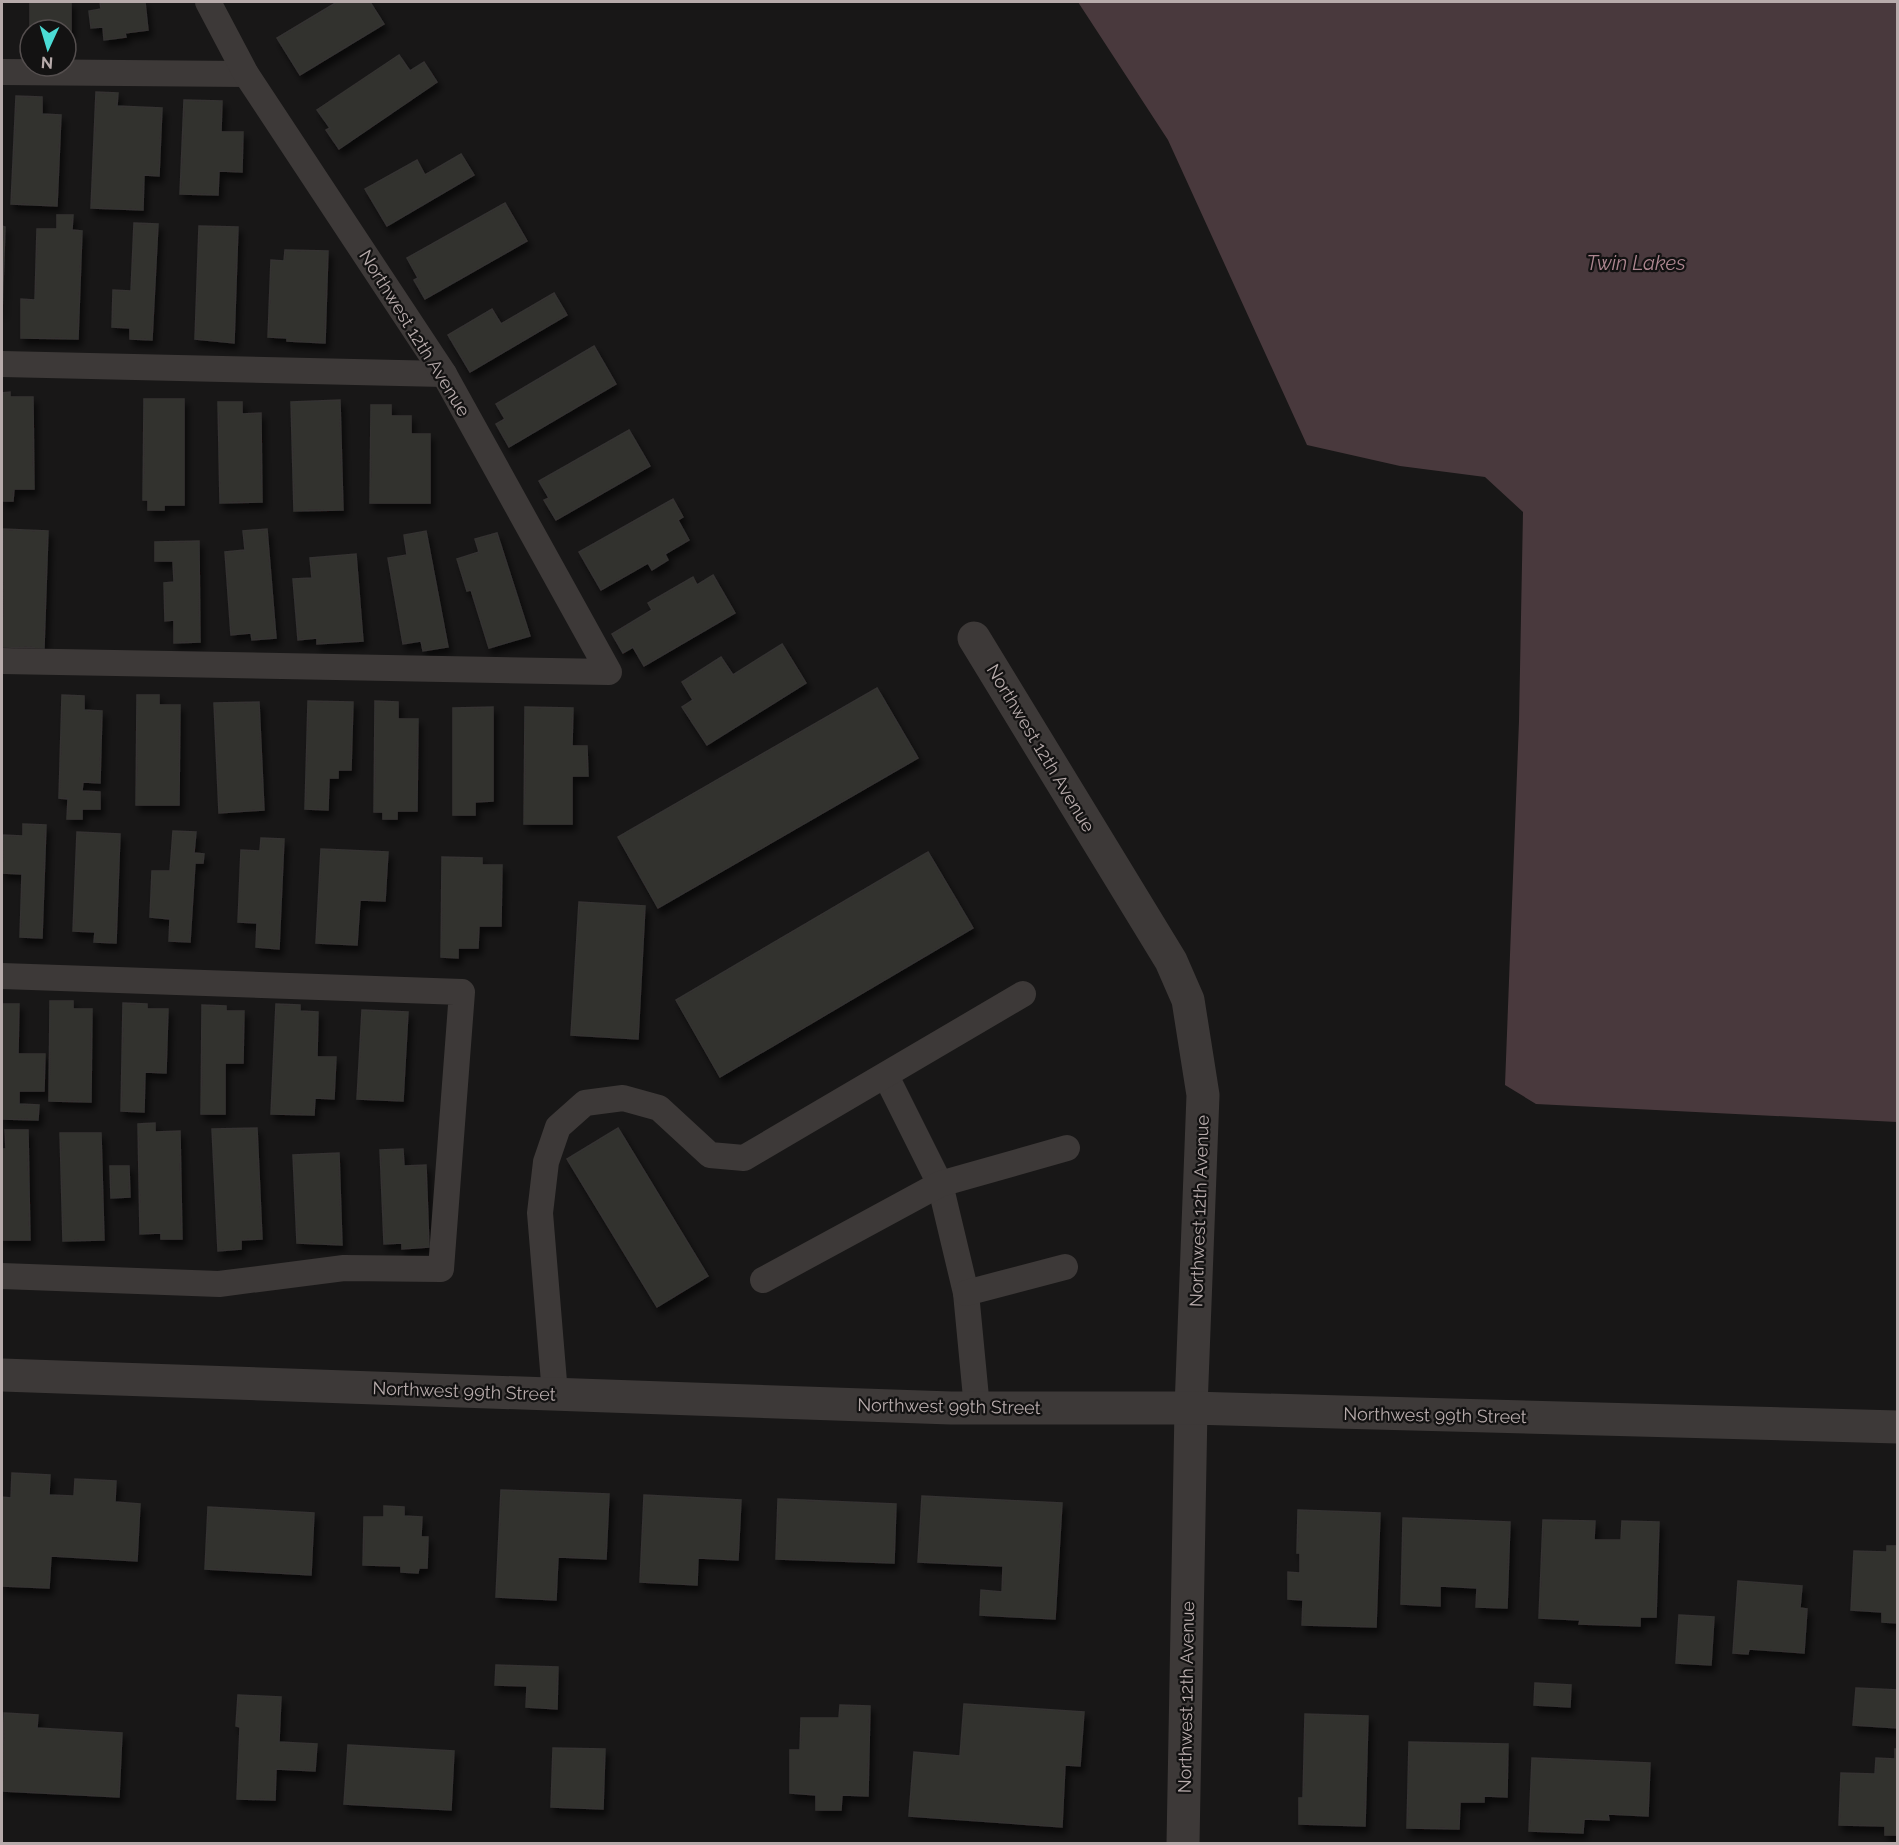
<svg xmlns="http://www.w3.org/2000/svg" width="1899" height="1845" viewBox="0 0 1899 1845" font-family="Raleway,sans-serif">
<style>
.water{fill:#49393d}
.building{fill:#32302f;stroke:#343231;stroke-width:1.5;filter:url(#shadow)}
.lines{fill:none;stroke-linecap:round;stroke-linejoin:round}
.lane{stroke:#3d3938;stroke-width:26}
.street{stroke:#3d3938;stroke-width:33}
.labels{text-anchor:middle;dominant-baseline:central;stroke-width:4.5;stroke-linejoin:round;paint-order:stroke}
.street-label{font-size:18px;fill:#b7abab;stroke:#131212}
.water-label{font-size:20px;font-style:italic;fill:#ad8690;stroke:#131212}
</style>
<defs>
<filter id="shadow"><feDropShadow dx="3.5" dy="6" stdDeviation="3" flood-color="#0009"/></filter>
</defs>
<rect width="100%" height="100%" fill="#181717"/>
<path class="water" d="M 1078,2 L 1897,2 L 1897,1122 L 1536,1104 L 1505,1085 L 1519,721 L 1523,512 L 1485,477 L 1400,466 L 1307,445 L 1168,140 Z"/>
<g class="building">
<path d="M 30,2 L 71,2 L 71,33 L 66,33 L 66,30 L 30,30 Z"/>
<path d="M 100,2 L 145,2 L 148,30 L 125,33 L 126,37 L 104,40 L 103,27 L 91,28 L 89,11 L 101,9 Z"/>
<path d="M 337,2 L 370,2 L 384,24 L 300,75 L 277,38 Z"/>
<path d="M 399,55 L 410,71 L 424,62 L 437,82 L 339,149 L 326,130 L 330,128 L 317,110 Z"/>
<path d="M 96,92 L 118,93 L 117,106 L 162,108 L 159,176 L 144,175 L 143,210 L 91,208 Z"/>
<path d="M 16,96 L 42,97 L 42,114 L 61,115 L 57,206 L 11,204 Z"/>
<path d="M 184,100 L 222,101 L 221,132 L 243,132 L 242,172 L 219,171 L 218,195 L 180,194 Z"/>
<path d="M 461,154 L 474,175 L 387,226 L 365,189 L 417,160 L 425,175 Z"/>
<path d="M 505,203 L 527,241 L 425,299 L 414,280 L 418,278 L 407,258 Z"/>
<path d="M 57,215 L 73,215 L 72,230 L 82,231 L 78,339 L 21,338 L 21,299 L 35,300 L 37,229 L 57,229 Z"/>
<path d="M 134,223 L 158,224 L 152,340 L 130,339 L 130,328 L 112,327 L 113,290 L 131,291 Z"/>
<path d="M 2,226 L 5,227 L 2,314 Z"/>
<path d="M 199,226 L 238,227 L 234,343 L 195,339 Z"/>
<path d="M 285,250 L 328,251 L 325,343 L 287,341 L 287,338 L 268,337 L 271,260 L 284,261 Z"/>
<path d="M 554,293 L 567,315 L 470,372 L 448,335 L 492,309 L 501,324 Z"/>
<path d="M 594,346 L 616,384 L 509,447 L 496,424 L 505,419 L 496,404 Z"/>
<path d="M 10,392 L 10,397 L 33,397 L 34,489 L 14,489 L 13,501 L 2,501 L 2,393 Z"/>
<path d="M 144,399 L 184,399 L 184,505 L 164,505 L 164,510 L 148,510 L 148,500 L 143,500 Z"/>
<path d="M 340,400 L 343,510 L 294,511 L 291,402 Z"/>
<path d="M 218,402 L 242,402 L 242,414 L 261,413 L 262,502 L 220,503 Z"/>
<path d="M 371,405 L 391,405 L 391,416 L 411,416 L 411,434 L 430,434 L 430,503 L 370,503 Z"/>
<path d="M 629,430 L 650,466 L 556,520 L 544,500 L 549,498 L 539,481 Z"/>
<path d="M 673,499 L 683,517 L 678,520 L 689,540 L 665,554 L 668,560 L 652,570 L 648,563 L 601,590 L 579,552 Z"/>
<path d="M 3,529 L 48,531 L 44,648 L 2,647 Z"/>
<path d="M 267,529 L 276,638 L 252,640 L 251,633 L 231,635 L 225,552 L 245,550 L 243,531 Z"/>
<path d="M 426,531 L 448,647 L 423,651 L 421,641 L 403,644 L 388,558 L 407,555 L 404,535 Z"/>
<path d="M 497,533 L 530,636 L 489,648 L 471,590 L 467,591 L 457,559 L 479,552 L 475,539 Z"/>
<path d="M 199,541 L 200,642 L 174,643 L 174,620 L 165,621 L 164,583 L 174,582 L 173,561 L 155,561 L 155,542 Z"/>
<path d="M 356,554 L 363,641 L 317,644 L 317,638 L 298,640 L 293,579 L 312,578 L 310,558 Z"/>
<path d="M 713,575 L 735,613 L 644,666 L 633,647 L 623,653 L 612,634 L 652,610 L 648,603 L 693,577 L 697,585 Z"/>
<path d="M 782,644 L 806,683 L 707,745 L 682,707 L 693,700 L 682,682 L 721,657 L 733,675 Z"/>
<path d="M 877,688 L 918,758 L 658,908 L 618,837 Z"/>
<path d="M 62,695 L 84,696 L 84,710 L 102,711 L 100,783 L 83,782 L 82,791 L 100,792 L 100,809 L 82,809 L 82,819 L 67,819 L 68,799 L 59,798 Z"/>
<path d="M 137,695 L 159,695 L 159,705 L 180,705 L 179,805 L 136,805 Z"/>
<path d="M 308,701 L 353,702 L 351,770 L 338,770 L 338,778 L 329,778 L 328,810 L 305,809 Z"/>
<path d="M 375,701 L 398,702 L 398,719 L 418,719 L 417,811 L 397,811 L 397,819 L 383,819 L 383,812 L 374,812 Z"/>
<path d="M 259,702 L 264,810 L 219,813 L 214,703 Z"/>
<path d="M 493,707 L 493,801 L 475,802 L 475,815 L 453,815 L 453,708 Z"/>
<path d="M 525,707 L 573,708 L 572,746 L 587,746 L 588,776 L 572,776 L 572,824 L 524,824 Z"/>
<path d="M 23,824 L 46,825 L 42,938 L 20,937 L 22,874 L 2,873 L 3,835 L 23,836 Z"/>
<path d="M 173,831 L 196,832 L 194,853 L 204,854 L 203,863 L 195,863 L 190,942 L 169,941 L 170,919 L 150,917 L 152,871 L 170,871 Z"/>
<path d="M 77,832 L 120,834 L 116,943 L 94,942 L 95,932 L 73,931 Z"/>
<path d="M 261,838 L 284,839 L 279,949 L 256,947 L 257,923 L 238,922 L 241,850 L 260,851 Z"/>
<path d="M 321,849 L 388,852 L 385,901 L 360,900 L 357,945 L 316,943 Z"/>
<path d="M 928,852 L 973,928 L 720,1077 L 676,1000 Z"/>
<path d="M 442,857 L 482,858 L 482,865 L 502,865 L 501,926 L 479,926 L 478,948 L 458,948 L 458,958 L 441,957 Z"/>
<path d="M 579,902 L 645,906 L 638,1039 L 571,1035 Z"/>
<path d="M 50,1001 L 73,1001 L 73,1009 L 92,1009 L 91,1102 L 49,1101 Z"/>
<path d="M 123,1003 L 147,1004 L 147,1009 L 168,1009 L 166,1073 L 145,1072 L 144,1112 L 121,1111 Z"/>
<path d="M 2,1004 L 19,1004 L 18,1054 L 45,1054 L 44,1091 L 19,1091 L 19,1104 L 39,1105 L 38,1120 L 2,1119 Z"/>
<path d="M 276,1004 L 300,1005 L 300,1011 L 318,1012 L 317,1057 L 336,1057 L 334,1099 L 315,1098 L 314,1115 L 271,1114 Z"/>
<path d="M 202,1005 L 226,1006 L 226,1011 L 244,1011 L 243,1063 L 225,1063 L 225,1114 L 201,1114 Z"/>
<path d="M 362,1010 L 408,1012 L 403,1101 L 357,1099 Z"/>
<path d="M 155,1123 L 155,1132 L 180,1131 L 182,1239 L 161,1239 L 161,1233 L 140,1234 L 138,1124 Z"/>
<path d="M 257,1128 L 262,1239 L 241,1240 L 241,1249 L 218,1251 L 212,1129 Z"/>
<path d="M 618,1128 L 708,1276 L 657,1307 L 567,1159 Z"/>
<path d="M 5,1130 L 28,1130 L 30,1240 L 2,1240 L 2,1149 L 6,1149 Z"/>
<path d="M 60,1133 L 101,1133 L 104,1240 L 63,1241 Z"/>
<path d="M 403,1149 L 404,1166 L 426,1165 L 429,1247 L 402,1249 L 402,1243 L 384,1244 L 380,1150 Z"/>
<path d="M 339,1153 L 342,1245 L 297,1243 L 293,1155 Z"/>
<path d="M 110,1166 L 129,1166 L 130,1197 L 111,1198 Z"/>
<path d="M 12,1473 L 50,1475 L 49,1495 L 74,1496 L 75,1479 L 116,1481 L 115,1502 L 140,1504 L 137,1561 L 51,1556 L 49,1588 L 2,1586 L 2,1497 L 11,1498 Z"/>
<path d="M 501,1490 L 609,1494 L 606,1559 L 558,1557 L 556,1600 L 496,1597 Z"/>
<path d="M 644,1495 L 741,1500 L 738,1560 L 698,1558 L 697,1585 L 640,1582 Z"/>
<path d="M 922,1496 L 1062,1503 L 1055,1619 L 980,1615 L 981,1590 L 1002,1592 L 1003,1566 L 918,1562 Z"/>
<path d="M 778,1499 L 896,1504 L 894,1563 L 776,1559 Z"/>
<path d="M 384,1506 L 404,1507 L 404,1516 L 422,1517 L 421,1537 L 428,1537 L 427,1568 L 419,1568 L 418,1573 L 401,1572 L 401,1566 L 363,1565 L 364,1517 L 384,1517 Z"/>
<path d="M 208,1507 L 314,1513 L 311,1575 L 205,1569 Z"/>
<path d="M 1298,1510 L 1380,1513 L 1376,1627 L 1302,1625 L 1303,1600 L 1288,1599 L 1288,1572 L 1300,1573 L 1300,1553 L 1297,1553 Z"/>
<path d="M 1403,1518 L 1510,1522 L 1507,1608 L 1476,1607 L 1477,1588 L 1440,1586 L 1440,1606 L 1401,1604 Z"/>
<path d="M 1543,1520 L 1595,1521 L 1594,1540 L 1621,1540 L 1622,1521 L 1659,1522 L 1656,1617 L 1640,1617 L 1640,1626 L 1579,1624 L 1580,1620 L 1539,1618 Z"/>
<path d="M 1887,1546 L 1898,1546 L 1898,1623 L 1882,1622 L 1882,1612 L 1851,1610 L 1854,1551 L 1887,1552 Z"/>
<path d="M 1738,1581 L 1802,1586 L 1800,1608 L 1807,1609 L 1804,1653 L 1749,1649 L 1748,1654 L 1733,1653 Z"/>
<path d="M 1679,1615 L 1714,1617 L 1711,1665 L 1676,1663 Z"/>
<path d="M 496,1665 L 558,1667 L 557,1709 L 526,1707 L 527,1686 L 495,1685 Z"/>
<path d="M 1535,1683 L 1571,1685 L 1570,1707 L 1534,1705 Z"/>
<path d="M 1856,1688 L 1898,1690 L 1898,1728 L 1853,1725 Z"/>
<path d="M 238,1695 L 281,1697 L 279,1742 L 317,1744 L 315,1771 L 276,1769 L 275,1800 L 237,1799 L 240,1727 L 236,1726 Z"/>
<path d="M 964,1704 L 1084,1712 L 1080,1766 L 1065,1765 L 1062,1827 L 909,1816 L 914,1752 L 960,1756 Z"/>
<path d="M 840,1705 L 870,1706 L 868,1796 L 842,1795 L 841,1810 L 816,1810 L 816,1795 L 790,1793 L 790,1750 L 800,1750 L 801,1718 L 839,1718 Z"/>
<path d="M 4,1713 L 38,1715 L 37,1728 L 122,1733 L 119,1797 L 2,1791 Z"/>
<path d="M 1305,1714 L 1368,1716 L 1365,1826 L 1299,1824 L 1299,1798 L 1303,1798 Z"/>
<path d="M 1409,1742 L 1508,1744 L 1507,1797 L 1484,1796 L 1484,1802 L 1460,1802 L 1459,1829 L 1407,1828 Z"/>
<path d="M 348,1745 L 454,1751 L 451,1810 L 344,1804 Z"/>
<path d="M 553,1748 L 605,1749 L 603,1809 L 551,1807 Z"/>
<path d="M 1895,1749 L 1898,1749 L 1898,1835 L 1885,1835 L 1885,1826 L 1839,1825 L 1841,1773 L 1875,1774 L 1876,1758 L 1895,1759 Z"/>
<path d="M 1532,1758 L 1650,1763 L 1648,1816 L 1608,1814 L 1609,1820 L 1584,1819 L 1583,1833 L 1529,1831 Z"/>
</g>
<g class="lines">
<g class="lane">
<path d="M 2,72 L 246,74"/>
<path d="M 2,364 L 444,374"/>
<path d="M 2,661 L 609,672 L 444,374 L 246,74 L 208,2"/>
<path d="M 2,976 L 462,992 L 441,1269 L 344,1268 L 219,1284 L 2,1276"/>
<path d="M 886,1076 L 940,1184 L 966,1293 L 977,1408"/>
<path d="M 763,1280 L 940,1184 L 1067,1148"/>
<path d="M 966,1293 L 1065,1267"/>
<path d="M 555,1394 L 540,1213 L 546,1162 L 558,1127 L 585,1103 L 623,1098 L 659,1108 L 710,1155 L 744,1158 L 1023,994"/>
</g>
<g class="street">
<path d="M 974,638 L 1171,961 L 1188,1000 L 1203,1095 L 1191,1408 L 1183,1844"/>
<path d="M 2,1375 L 951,1408 L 1191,1408 L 1898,1427"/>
</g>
</g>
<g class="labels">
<g class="street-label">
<text transform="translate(415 333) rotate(58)">Northwest 12th Avenue</text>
<text transform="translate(1041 748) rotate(59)">Northwest 12th Avenue</text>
<text transform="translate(1199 1211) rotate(-88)">Northwest 12th Avenue</text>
<text transform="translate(464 1391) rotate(2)">Northwest 99th Street</text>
<text transform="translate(949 1406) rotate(1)">Northwest 99th Street</text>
<text transform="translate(1435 1415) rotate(1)">Northwest 99th Street</text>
<text transform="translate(1186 1697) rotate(-89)">Northwest 12th Avenue</text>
</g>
<g class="water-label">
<text x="1636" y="263">Twin Lakes</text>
</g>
</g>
<rect width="1899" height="1845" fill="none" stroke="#b7abab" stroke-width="6"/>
<g transform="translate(48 48) rotate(184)"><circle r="28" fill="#131212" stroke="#554f4f" stroke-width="1.5"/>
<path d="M0-4.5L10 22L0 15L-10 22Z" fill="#4bdcd5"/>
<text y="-9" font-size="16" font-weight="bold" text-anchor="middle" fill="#b7abab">N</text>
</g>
</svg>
